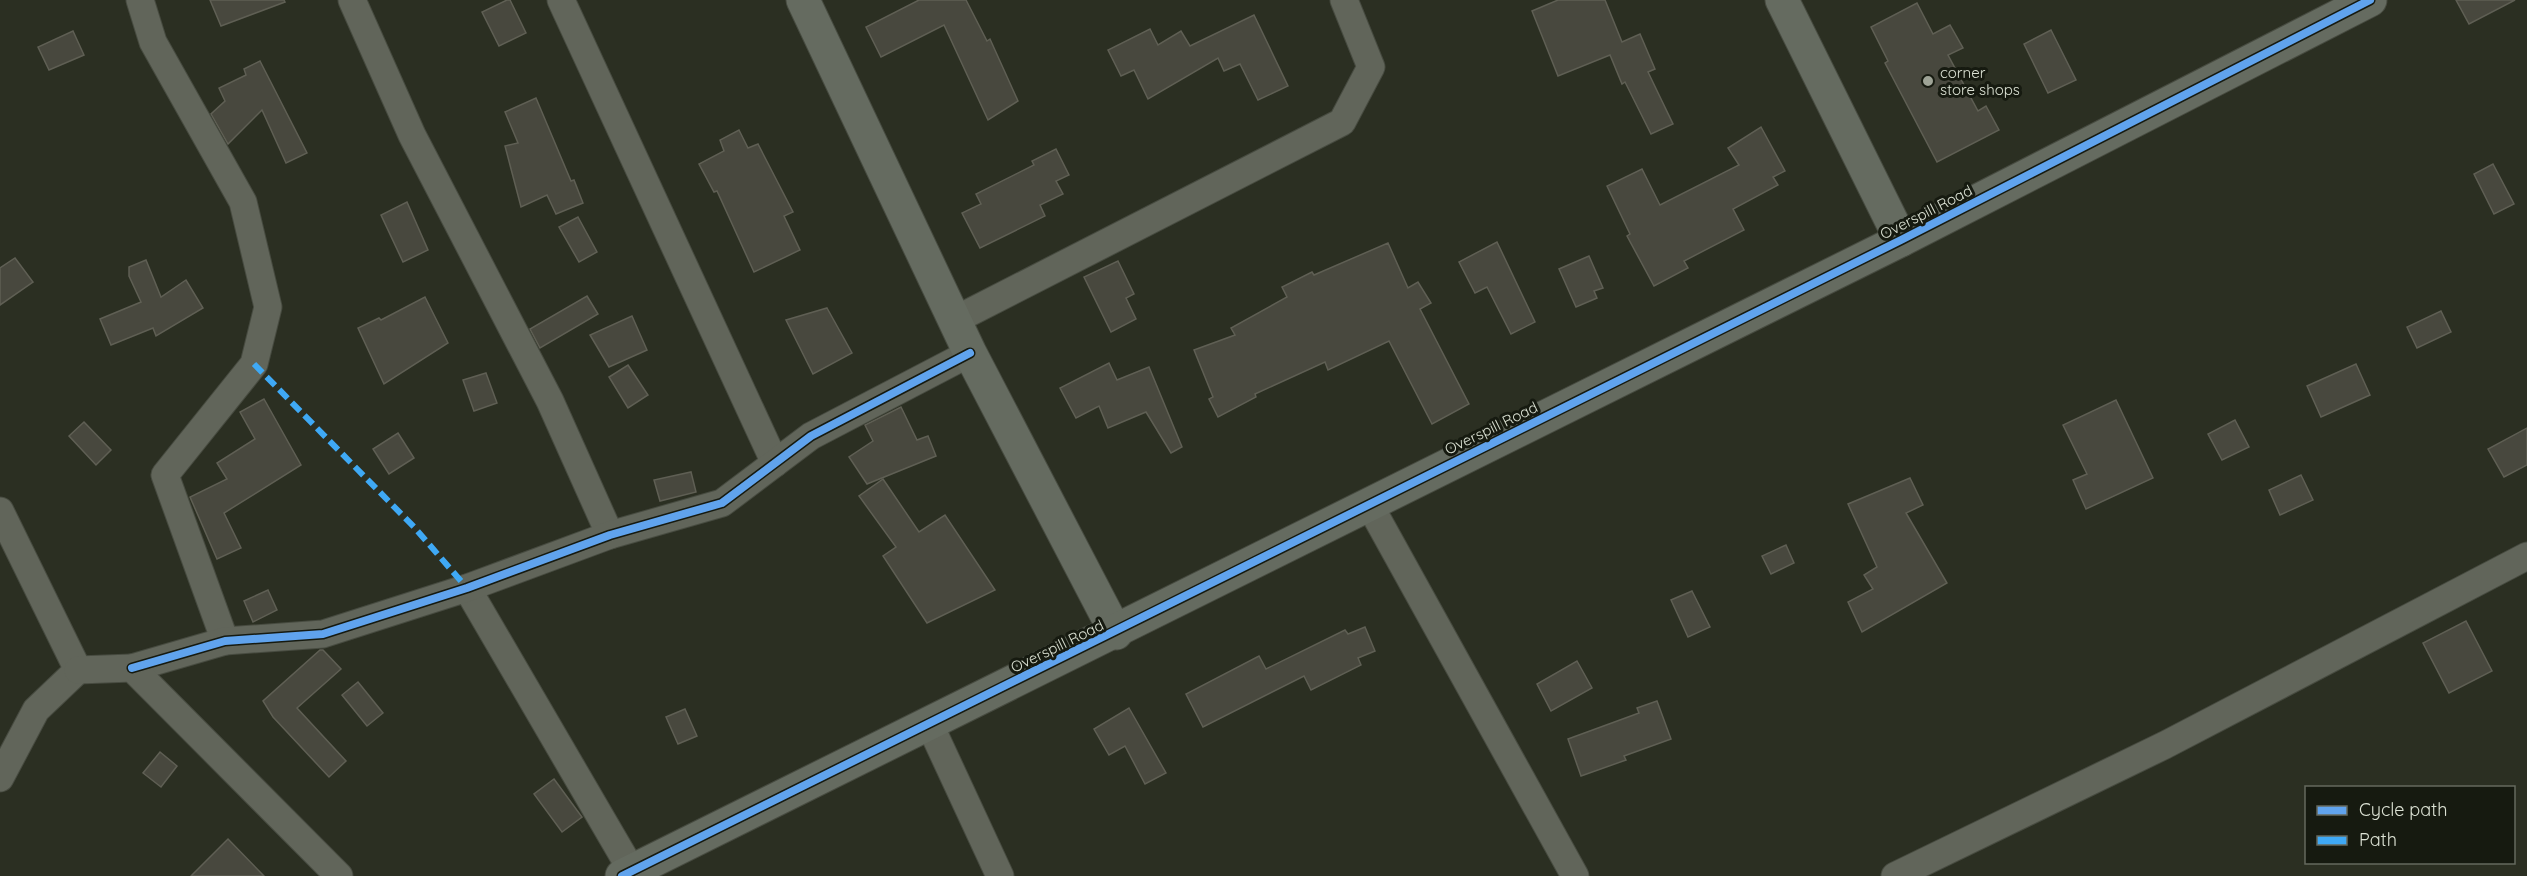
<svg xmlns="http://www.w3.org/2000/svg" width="2527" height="876" viewBox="0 0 2527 876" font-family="Quicksand,sans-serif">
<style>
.building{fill:#48483e;stroke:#5f5f54;stroke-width:1.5}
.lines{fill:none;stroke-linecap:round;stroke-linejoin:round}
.street-casing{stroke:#474b40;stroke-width:29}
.secondary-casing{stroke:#474b40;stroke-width:35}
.street{stroke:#61655a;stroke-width:27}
.secondary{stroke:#656b60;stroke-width:33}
.quiet{stroke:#3fa9f5;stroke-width:6;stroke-dasharray:12 6;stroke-linecap:butt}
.cycleway-casing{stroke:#161a10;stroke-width:11}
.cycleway{stroke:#60a3ed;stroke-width:8}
.poi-dot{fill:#9ea396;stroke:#161a10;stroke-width:2}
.labels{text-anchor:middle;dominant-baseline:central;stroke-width:6;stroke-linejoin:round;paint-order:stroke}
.poi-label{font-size:15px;fill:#dce2d4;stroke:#161a10;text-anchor:start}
.street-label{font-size:15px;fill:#dce2d4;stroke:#161a10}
</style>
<rect width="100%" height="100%" fill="#2b2f22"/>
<g class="building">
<path d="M 210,0 L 284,0 L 285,2 L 221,26 Z"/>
<path d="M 507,0 L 510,0 L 526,33 L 499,46 L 482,12 Z"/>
<path d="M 919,0 L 966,0 L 987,41 L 990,39 L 1018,101 L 988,120 L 944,25 L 881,57 L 866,27 Z"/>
<path d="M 1558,0 L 1605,0 L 1622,42 L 1640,34 L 1655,69 L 1648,72 L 1673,124 L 1651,134 L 1625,82 L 1622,84 L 1610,55 L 1558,76 L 1532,11 Z"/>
<path d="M 2456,0 L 2515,0 L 2469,24 Z"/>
<path d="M 1917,3 L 1933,34 L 1950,25 L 1963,48 L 1948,55 L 1978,111 L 1986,106 L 1999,130 L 1937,162 L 1885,63 L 1888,61 L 1871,27 Z"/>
<path d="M 1254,15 L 1288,86 L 1258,100 L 1240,64 L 1224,71 L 1218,58 L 1148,99 L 1134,70 L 1121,76 L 1108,50 L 1150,29 L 1158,45 L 1181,31 L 1190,46 Z"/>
<path d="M 2051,30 L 2076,80 L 2048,93 L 2024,44 Z"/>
<path d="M 73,31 L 84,55 L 49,70 L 38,47 Z"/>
<path d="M 260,61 L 307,153 L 286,163 L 262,110 L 228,144 L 211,114 L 225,101 L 219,88 L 246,75 L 244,69 Z"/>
<path d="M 536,98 L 571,181 L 574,180 L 583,203 L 556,214 L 547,195 L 521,207 L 505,146 L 518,143 L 505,112 Z"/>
<path d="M 1761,127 L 1785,171 L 1773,177 L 1778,185 L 1733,209 L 1744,230 L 1684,261 L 1688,268 L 1654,286 L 1627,236 L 1630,234 L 1607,186 L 1642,169 L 1660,205 L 1739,165 L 1728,148 Z"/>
<path d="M 739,130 L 748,148 L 758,144 L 775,177 L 793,212 L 784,216 L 800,250 L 754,272 L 717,191 L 714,192 L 699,164 L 724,151 L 720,140 Z"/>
<path d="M 1056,149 L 1069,175 L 1056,181 L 1063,194 L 1040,205 L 1045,216 L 980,248 L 962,213 L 981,204 L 976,194 L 1034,165 L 1032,161 Z"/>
<path d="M 2493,164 L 2514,204 L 2494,214 L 2474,174 Z"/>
<path d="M 407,202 L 428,250 L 403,262 L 381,215 Z"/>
<path d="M 578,217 L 597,252 L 579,262 L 559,227 Z"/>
<path d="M 1497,242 L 1535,322 L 1511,334 L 1487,287 L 1475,293 L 1459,262 Z"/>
<path d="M 1388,243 L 1408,288 L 1418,282 L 1431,303 L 1420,309 L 1469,404 L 1432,424 L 1389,341 L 1328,370 L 1325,362 L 1255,394 L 1256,397 L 1218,417 L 1209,399 L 1213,397 L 1194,350 L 1235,335 L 1231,328 L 1287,297 L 1282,287 L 1312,272 L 1314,275 Z"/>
<path d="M 1589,256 L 1603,288 L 1594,291 L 1597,298 L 1576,307 L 1559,269 Z"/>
<path d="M 15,258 L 33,282 L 0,305 L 0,268 Z"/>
<path d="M 146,260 L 161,297 L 186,280 L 203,308 L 156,336 L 153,328 L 111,345 L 100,319 L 141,302 L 129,276 L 129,267 Z"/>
<path d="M 1118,261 L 1134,294 L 1126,298 L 1136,319 L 1111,332 L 1084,277 Z"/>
<path d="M 587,296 L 598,314 L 540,348 L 530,329 Z"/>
<path d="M 425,297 L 448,343 L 384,384 L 358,328 L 379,318 L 381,320 Z"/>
<path d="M 827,308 L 852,353 L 813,374 L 786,320 Z"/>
<path d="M 2441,311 L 2451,332 L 2417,348 L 2407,327 Z"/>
<path d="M 632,316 L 647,350 L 609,367 L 590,335 Z"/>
<path d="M 1109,363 L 1117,380 L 1149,367 L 1182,447 L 1171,453 L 1146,412 L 1108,428 L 1099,406 L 1076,418 L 1060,388 Z"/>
<path d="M 2356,364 L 2370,395 L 2321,417 L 2307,386 Z"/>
<path d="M 628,365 L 648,395 L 628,408 L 609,377 Z"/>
<path d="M 486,373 L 497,403 L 474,411 L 463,380 Z"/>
<path d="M 264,399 L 301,465 L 224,513 L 241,548 L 217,559 L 190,497 L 227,479 L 217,463 L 255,439 L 240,412 Z"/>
<path d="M 2116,400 L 2153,478 L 2086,509 L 2073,480 L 2087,474 L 2063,425 Z"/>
<path d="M 901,407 L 917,440 L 928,436 L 936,456 L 867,484 L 849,457 L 873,441 L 865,425 Z"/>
<path d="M 2235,420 L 2249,447 L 2222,460 L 2208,434 Z"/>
<path d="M 84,422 L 111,450 L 96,465 L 69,436 Z"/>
<path d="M 2527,428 L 2527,465 L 2504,477 L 2488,449 Z"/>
<path d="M 398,433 L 414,458 L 389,474 L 373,449 Z"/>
<path d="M 691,472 L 696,492 L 660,501 L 654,480 Z"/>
<path d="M 2301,475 L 2313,500 L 2280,515 L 2269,490 Z"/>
<path d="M 1910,478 L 1923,505 L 1906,513 L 1947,583 L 1862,632 L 1848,602 L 1873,589 L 1864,575 L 1877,567 L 1848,504 Z"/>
<path d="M 883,479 L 919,532 L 945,515 L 995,590 L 927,623 L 883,556 L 896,547 L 859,496 Z"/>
<path d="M 1786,545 L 1794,563 L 1771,574 L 1762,556 Z"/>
<path d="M 268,590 L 277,610 L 253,622 L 244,601 Z"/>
<path d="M 1692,591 L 1710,627 L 1688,637 L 1671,600 Z"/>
<path d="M 2466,621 L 2492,671 L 2449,693 L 2423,643 Z"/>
<path d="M 1365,627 L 1375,651 L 1358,658 L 1361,665 L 1311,690 L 1304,676 L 1203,727 L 1186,694 L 1259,656 L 1266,669 L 1345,630 L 1348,634 Z"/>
<path d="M 320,650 L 323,650 L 341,669 L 297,708 L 346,761 L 329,777 L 273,717 L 263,701 Z"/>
<path d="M 1577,661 L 1592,688 L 1551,711 L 1537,684 Z"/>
<path d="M 358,682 L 383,713 L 367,726 L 342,695 Z"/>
<path d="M 1657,701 L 1671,739 L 1624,756 L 1626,760 L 1581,776 L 1568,739 L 1639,713 L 1637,708 Z"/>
<path d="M 1129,708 L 1166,773 L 1145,784 L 1125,746 L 1109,755 L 1094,729 Z"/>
<path d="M 685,709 L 697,736 L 678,744 L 666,717 Z"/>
<path d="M 160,752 L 177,766 L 161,787 L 143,773 Z"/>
<path d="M 554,779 L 582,817 L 562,832 L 534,794 Z"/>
<path d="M 228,839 L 264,876 L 191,876 Z"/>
</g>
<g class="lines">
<g class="street-casing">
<g id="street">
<path d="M 140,0 L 153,42 L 243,202 L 268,307 L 254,364 L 165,475 L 225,641"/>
<path d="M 352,0 L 412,135 L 550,401 L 610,535"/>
<path d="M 561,0 L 775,463"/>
<path d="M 955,320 L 1342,122 L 1371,67 L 1344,0"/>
<path d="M 1369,504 L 1575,876"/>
<path d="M 0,511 L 78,670 L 36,710 L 0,778"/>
<path d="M 467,588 L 632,871"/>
<path d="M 132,668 L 225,641 L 323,634 L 467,588 L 610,535 L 722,503 L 811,436 L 970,353"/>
<path d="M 78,670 L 132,668 L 339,876"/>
<path d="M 929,723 L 1000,876"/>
<path d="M 1895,876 L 2165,745 L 2527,556"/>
</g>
</g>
<g class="secondary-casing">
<g id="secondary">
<path d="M 803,0 L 970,353 L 1116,633"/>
<path d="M 1782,0 L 1901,240"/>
<path d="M 622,876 L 1901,240 L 2370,0"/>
</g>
</g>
<use href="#street" class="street"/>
<use href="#secondary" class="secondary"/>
<path class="quiet" d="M 254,364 L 414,527 L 467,588"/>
<g class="cycleway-casing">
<g id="cycleway">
<path d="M 132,668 L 225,641 L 323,634 L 467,588 L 610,535 L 722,503 L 811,436 L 970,353"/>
<path d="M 622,876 L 1901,240 L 2370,0"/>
</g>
</g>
<use href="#cycleway" class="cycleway"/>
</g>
<circle class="poi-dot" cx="1928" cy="81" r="6"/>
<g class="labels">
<g class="poi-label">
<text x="1940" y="72">corner<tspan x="1940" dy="17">store shops</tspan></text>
</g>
<g class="street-label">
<text transform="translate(1926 212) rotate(-27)">Overspill Road</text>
<text transform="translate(1491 428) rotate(-26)">Overspill Road</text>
<text transform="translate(1057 646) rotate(-26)">Overspill Road</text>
</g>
</g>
<rect x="2305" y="786" width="210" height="78" fill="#161a10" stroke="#656a5e" stroke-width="1.5"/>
<rect x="2317" y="806" width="30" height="9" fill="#60a3ed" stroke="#656a5e" stroke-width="1.5"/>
<text x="2359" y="816" font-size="18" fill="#dce2d4">Cycle path</text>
<rect x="2317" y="836" width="30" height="9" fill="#3fa9f5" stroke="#656a5e" stroke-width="1.5"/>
<text x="2359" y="846" font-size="18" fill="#dce2d4">Path</text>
</svg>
